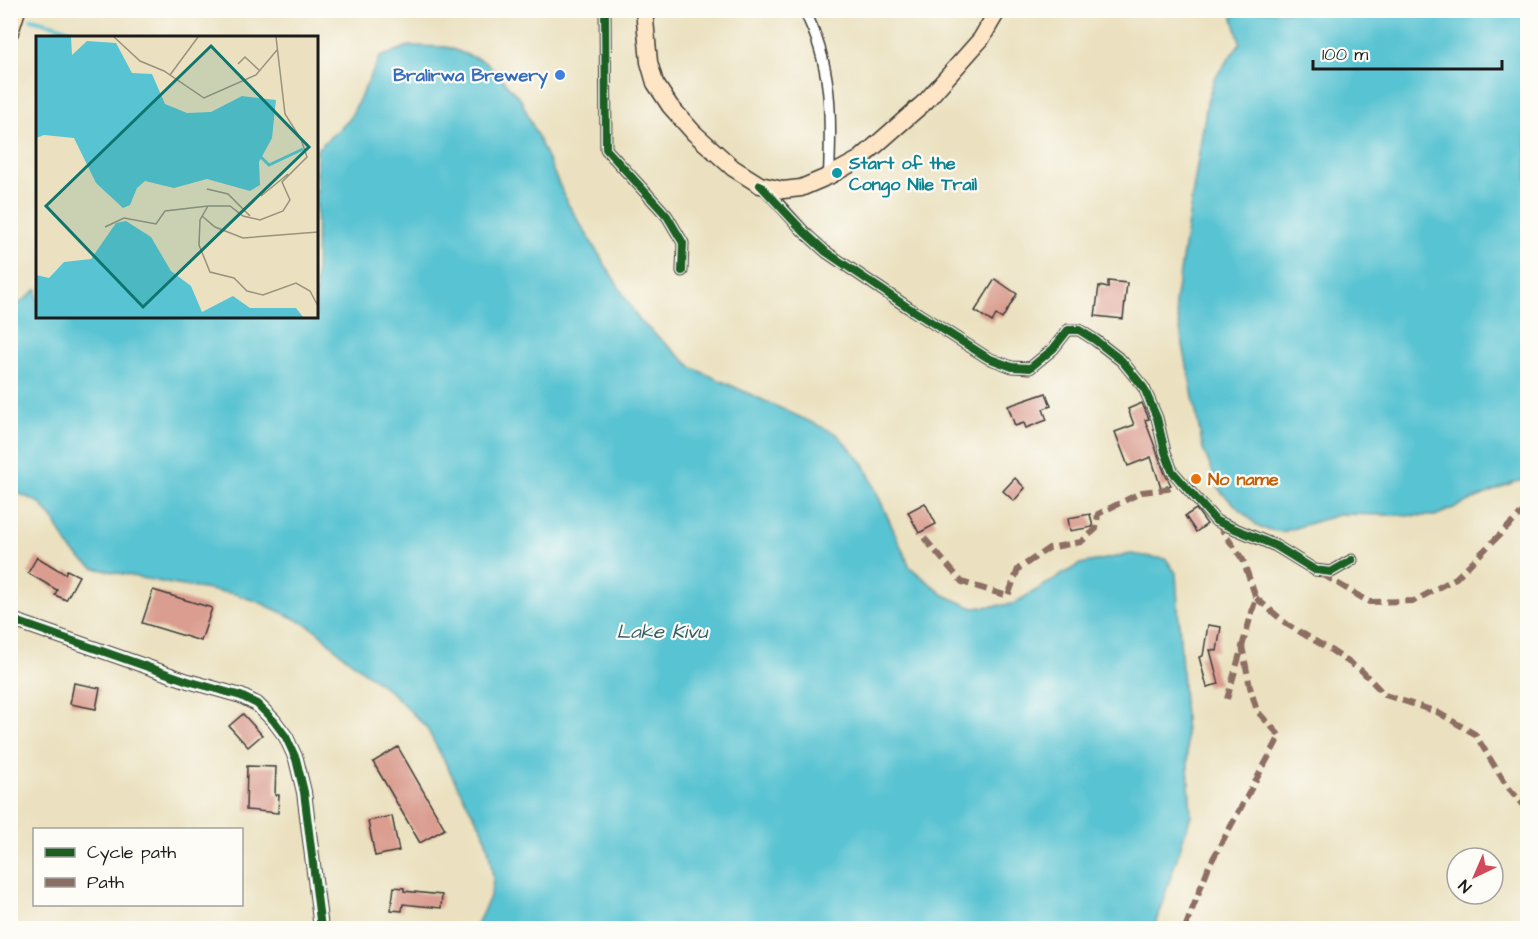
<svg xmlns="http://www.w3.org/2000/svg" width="1538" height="939" viewBox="0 0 1538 939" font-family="'Architects Daughter',sans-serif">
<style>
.water{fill:#58c3d2;stroke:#3a7077;stroke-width:1.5}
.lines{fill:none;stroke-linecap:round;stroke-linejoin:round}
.stream{stroke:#58c3d2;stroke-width:4}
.building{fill:#da9d90}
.minor-casing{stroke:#3b3a35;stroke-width:13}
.tertiary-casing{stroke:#3b3a35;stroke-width:16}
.secondary-casing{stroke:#3b3a35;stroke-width:19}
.minor{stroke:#fff;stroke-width:10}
.tertiary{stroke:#fff;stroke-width:14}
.secondary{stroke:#fde5c5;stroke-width:16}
.quiet{stroke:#8d6e63;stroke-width:6;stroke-dasharray:12 6;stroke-linecap:butt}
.cycleway-casing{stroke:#fdfcf7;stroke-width:11}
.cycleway{stroke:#1b5e20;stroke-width:8}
.shop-dot{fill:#3f7fe0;stroke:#fdfcf7;stroke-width:2}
.culture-dot{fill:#0f9aa8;stroke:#fdfcf7;stroke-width:2}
.food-dot{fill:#e8710a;stroke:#fdfcf7;stroke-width:2}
.labels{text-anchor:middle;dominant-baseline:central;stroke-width:4.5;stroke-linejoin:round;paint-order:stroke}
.shop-label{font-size:18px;font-weight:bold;fill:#366cbe;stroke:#fdfcf7;text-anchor:end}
.culture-label{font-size:18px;font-weight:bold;fill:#0d838f;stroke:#fdfcf7;text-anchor:start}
.food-label{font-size:18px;font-weight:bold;fill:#c56008;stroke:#fdfcf7;text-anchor:start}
.water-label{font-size:20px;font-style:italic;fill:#345f65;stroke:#fdfcf7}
.inset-river{fill:none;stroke:#58c3d2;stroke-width:3}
.inset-road{fill:none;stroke:#98927e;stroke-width:1.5}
.view{fill:#0f766e;fill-opacity:0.15;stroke:#0f766e;stroke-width:3}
.inset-edge{fill:none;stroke:#1c1c1c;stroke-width:3}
</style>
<rect width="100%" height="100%" fill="#fdfcf7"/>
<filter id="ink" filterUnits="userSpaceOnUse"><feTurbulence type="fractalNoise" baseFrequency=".0167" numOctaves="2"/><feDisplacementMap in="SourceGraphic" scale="12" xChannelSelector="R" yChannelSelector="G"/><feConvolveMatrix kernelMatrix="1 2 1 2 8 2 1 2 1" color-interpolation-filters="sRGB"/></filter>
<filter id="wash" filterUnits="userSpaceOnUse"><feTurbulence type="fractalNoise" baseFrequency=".008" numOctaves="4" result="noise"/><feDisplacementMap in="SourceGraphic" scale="24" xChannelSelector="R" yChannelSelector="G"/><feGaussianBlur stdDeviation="1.35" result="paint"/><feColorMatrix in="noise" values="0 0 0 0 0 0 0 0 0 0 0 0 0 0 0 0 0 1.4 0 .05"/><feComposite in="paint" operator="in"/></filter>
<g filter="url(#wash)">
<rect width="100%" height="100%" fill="#ebe1c0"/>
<g class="water">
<path d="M 1231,11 L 1527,11 L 1527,480 L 1514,482 L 1435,516 L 1341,514 L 1282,532 L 1260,528 L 1221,492 L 1203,449 L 1175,303 L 1207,103 L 1214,79 L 1240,43 Z"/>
<path d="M 409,46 L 447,47 L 486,62 L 521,100 L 568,204 L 639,320 L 693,368 L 837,434 L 864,464 L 910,567 L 944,595 L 973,608 L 1013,604 L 1080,564 L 1131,554 L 1166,559 L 1176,573 L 1191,815 L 1154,928 L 472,928 L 479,920 L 489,899 L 492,889 L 493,878 L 489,852 L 483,830 L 469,807 L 426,727 L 392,693 L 340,653 L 318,632 L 306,624 L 261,603 L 235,594 L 171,584 L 94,568 L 82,560 L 68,546 L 55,522 L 40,503 L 20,494 L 11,486 L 11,310 L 37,289 L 38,316 L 316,316 L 317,149 L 349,120 L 380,57 Z"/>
</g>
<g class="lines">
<path class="stream" d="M 31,19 L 55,25 L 93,38"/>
</g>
<g id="blocks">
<g class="building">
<path d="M 995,279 L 1017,294 L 1002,319 L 996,315 L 992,322 L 975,311 Z"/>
<path d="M 1108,281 L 1127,283 L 1123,319 L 1095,316 L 1099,286 L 1108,288 Z"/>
<path d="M 1046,393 L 1051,406 L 1043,409 L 1047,420 L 1026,428 L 1024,423 L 1015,426 L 1008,406 Z"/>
<path d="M 1142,403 L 1149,419 L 1145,420 L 1165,474 L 1171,485 L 1161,488 L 1151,457 L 1128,466 L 1115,432 L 1134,425 L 1128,409 Z"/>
<path d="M 1015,478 L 1025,488 L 1014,501 L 1003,491 Z"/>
<path d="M 925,503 L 936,524 L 919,533 L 908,512 Z"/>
<path d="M 1196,509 L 1207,524 L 1196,532 L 1185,516 Z"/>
<path d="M 1090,514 L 1093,527 L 1070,531 L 1068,518 Z"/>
<path d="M 37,557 L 65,574 L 67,570 L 79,576 L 66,600 L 55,595 L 57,590 L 28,573 Z"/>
<path d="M 153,590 L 212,608 L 201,641 L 142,623 Z"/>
<path d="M 1208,625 L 1221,627 L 1217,651 L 1210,650 L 1219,684 L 1207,687 L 1199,657 L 1203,656 Z"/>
<path d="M 74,683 L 100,688 L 96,709 L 70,704 Z"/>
<path d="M 243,714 L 262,735 L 248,747 L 229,726 Z"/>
<path d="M 398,747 L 445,829 L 420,843 L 373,762 Z"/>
<path d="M 247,766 L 276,767 L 275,795 L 279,795 L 278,813 L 246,810 Z"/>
<path d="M 392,816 L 399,851 L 375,856 L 368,821 Z"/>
<path d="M 394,887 L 404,888 L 404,891 L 442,895 L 441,908 L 403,904 L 402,911 L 391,910 Z"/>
</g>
</g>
</g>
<g filter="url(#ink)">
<use href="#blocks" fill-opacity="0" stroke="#3b3a35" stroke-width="1.5"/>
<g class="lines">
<g class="minor-casing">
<g id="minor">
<path d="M 605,10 L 606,149 L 667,216 L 683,243 L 682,271"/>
<path d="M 804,10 C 833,65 831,116 829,176"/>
<path d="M 763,187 L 804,232 L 826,252 L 909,308 L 988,358 L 1012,367 L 1030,368 L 1053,349 L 1068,330 L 1079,330 L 1095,340 L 1122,361 L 1144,388 L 1157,418 L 1165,452 L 1172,471 L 1216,521 L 1276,546 L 1315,570 L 1331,572 L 1352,560"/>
</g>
</g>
<g class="tertiary-casing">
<path id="tertiary" d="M 10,619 L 188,681 L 241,696 L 257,704 L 274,721 L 286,737 L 296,759 L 304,792 L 321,928"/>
</g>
<g class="secondary-casing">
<g id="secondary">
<path d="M 644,10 L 649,62 L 655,83 L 670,106 L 694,133 L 733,168 L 760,185 L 783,190 L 801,188 L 829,176 L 860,159 L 926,101 L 981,39 L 998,10"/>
<path d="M 10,32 L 17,10"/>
</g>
</g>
<use href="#minor" class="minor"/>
<use href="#tertiary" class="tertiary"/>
<use href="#secondary" class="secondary"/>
<g class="quiet">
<path d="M 1217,523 L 1243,560 L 1256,598 L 1227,699"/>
<path d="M 924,538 L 962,582 L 1008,596 L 1018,569 L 1049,548 L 1081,542 L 1096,529 L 1098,514 L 1142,492 L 1167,489 L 1182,482"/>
<path d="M 1322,574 L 1369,602 L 1414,601 L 1456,578 L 1528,507"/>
<path d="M 1256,598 L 1288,625 L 1329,649 L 1362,671 L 1385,695 L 1437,712 L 1475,734 L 1506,785 L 1528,810"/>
<path d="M 1185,928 L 1209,866 L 1280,736 L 1257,711 L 1250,687 L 1242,646"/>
</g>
<g class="cycleway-casing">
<g id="cycleway">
<path d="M 605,10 L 606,149 L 667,216 L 683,243 L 682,271"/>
<path d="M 760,185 L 804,232 L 826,252 L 909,308 L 988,358 L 1012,367 L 1030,368 L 1053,349 L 1068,330 L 1079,330 L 1095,340 L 1122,361 L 1144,388 L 1157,418 L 1165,452 L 1172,471 L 1216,521 L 1276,546 L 1315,570 L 1331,572 L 1352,560"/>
<path d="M 10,619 L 188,681 L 241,696 L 257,704 L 274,721 L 286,737 L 296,759 L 304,792 L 321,928"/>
</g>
</g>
<use href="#cycleway" class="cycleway"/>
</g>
</g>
<circle class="shop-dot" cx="560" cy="75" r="6"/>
<circle class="culture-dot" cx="837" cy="173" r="6"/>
<circle class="food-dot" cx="1196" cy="479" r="6"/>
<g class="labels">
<g class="shop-label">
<text x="548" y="75">Bralirwa Brewery</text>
</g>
<g class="culture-label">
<text x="849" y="163">Start of the<tspan x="849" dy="21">Congo Nile Trail</tspan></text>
</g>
<g class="food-label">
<text x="1208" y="479">No name</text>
</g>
<g class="water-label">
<text x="662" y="632">Lake Kivu</text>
</g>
</g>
<g transform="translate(36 36)">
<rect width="282" height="282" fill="#ebe1c0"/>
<path d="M 0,1 L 35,1 L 36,19 L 51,5 L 80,7 L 96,37 L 116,38 L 129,68 L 151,77 L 175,76 L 206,60 L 240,64 L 236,102 L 223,126 L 224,149 L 214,155 L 171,143 L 138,152 L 109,145 L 101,152 L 94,169 L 87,172 L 60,147 L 38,102 L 8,99 L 0,102 ZM 90,185 L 115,201 L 135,235 L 155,250 L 166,276 L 197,260 L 214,272 L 260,272 L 267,281 L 0,281 L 0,239 L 13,242 L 28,226 L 55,223 L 80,187 Z" fill="#58c3d2"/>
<path class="inset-river" d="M 225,121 L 233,129 L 267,113"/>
<path class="inset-road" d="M 78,1 L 104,25 L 128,35 L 168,62 L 220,39 L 241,14M 240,1 L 249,78 L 265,103 L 271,121 L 246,146 L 254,164 L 247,175 L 224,184 L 207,180 L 194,170 L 172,170 L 164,184 L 163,209 L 174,236 L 198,242 L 211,255 L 227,259 L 260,247 L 274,255 L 282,270M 202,28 L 209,21 L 224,35M 134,39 L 162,1M 171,153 L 192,158 L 214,180M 225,160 L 252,138M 166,180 L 179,191 L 207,202 L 282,196M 69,191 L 88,182 L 120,188 L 129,175 L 172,170"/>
<path class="view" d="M 175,10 L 273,111 L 107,271 L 10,170 Z"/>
<rect width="282" height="282" class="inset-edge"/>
</g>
<rect width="1538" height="939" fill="none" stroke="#fdfcf7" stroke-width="36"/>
<rect x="33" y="828" width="210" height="78" fill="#fdfcf7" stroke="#a3a29f" stroke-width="1.5"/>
<rect x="45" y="848" width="30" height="9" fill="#1b5e20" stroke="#a3a29f" stroke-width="1.5"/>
<text x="87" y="858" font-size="18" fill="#1c1c1c">Cycle path</text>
<rect x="45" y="878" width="30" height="9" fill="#8d6e63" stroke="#a3a29f" stroke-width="1.5"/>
<text x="87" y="888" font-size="18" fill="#1c1c1c">Path</text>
<g transform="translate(1475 876) rotate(224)"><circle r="28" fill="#fdfcf7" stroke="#a3a29f" stroke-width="1.5"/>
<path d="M0-4.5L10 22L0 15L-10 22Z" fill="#d1495b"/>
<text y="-9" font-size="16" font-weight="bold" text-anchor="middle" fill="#1c1c1c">N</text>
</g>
<path d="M1313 60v9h189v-9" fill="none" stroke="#1c1c1c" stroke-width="3"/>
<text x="1322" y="60" font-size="18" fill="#1c1c1c" stroke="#fdfcf7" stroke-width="4.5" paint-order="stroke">100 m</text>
</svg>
